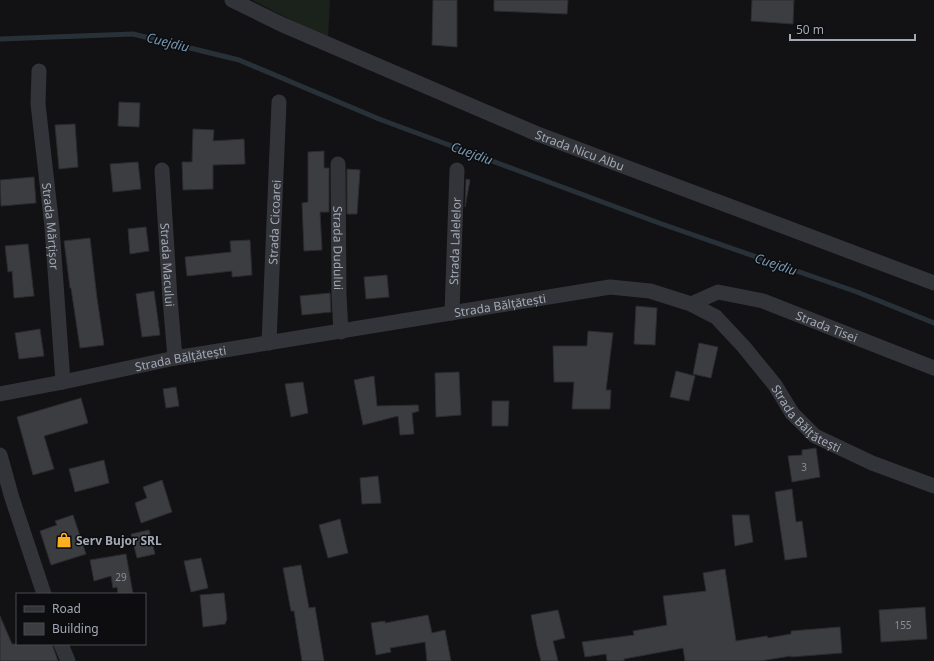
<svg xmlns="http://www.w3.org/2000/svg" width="934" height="661" viewBox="0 0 934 661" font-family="'Noto Sans',sans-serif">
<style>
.green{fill:#1a221b}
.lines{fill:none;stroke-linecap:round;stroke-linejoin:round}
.stream{stroke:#283138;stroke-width:5}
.building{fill:#3c3d41;stroke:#2c2c30}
.street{stroke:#333439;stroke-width:15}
.labels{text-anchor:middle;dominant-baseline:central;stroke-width:3;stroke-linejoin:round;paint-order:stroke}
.number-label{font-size:10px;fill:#888e98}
.street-label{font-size:12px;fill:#a2a9b5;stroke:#0d0d0f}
.poi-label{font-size:12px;font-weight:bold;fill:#a2a9b5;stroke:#0d0d0f;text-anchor:start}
.water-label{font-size:13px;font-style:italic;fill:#7698b3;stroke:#0d0d0f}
</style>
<rect width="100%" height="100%" fill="#121214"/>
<path class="green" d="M 252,0 L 330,0 L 328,39 Z"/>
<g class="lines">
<path class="stream" d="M 0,39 L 133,34 L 239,60 L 379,119 L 659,223 L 857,292 L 934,323"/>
</g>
<g class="building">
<path d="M 433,0 L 457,0 L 457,47 L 432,45 Z"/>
<path d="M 494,0 L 568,0 L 567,14 L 494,11 Z"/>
<path d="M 752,0 L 794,0 L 793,24 L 751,21 Z"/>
<path d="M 119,102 L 140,103 L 139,127 L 118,126 Z"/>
<path d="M 75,124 L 78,167 L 59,169 L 55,125 Z"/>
<path d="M 193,129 L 214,130 L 213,141 L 244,139 L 245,164 L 213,165 L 213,189 L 183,190 L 182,162 L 192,162 Z"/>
<path d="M 324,151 L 324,168 L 329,168 L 329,212 L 320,212 L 322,250 L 304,251 L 302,203 L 308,202 L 308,152 Z"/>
<path d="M 138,162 L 141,189 L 113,192 L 110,164 Z"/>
<path d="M 347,169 L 360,170 L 357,214 L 347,214 Z"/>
<path d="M 34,177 L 36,203 L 1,206 L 0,180 Z"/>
<path d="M 466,179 L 470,180 L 465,207 Z"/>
<path d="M 146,227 L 149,251 L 130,254 L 128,229 Z"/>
<path d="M 90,238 L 97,298 L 104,345 L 80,348 L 71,288 L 70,288 L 64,241 Z"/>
<path d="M 250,240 L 252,275 L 232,277 L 232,271 L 187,276 L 185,257 L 231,252 L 230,241 Z"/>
<path d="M 28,244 L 34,296 L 14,298 L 12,271 L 8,272 L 5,246 Z"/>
<path d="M 387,275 L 389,297 L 366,299 L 364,277 Z"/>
<path d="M 154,291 L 160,335 L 142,337 L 136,294 Z"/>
<path d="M 330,293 L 331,312 L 302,315 L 300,296 Z"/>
<path d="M 636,306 L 657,308 L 655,345 L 634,344 Z"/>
<path d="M 40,329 L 44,356 L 19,359 L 15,333 Z"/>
<path d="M 588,331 L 613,333 L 606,390 L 611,390 L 610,409 L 572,409 L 574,382 L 554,382 L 553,346 L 587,346 Z"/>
<path d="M 699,343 L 718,347 L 711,378 L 693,374 Z"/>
<path d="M 676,371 L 695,376 L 689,401 L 670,397 Z"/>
<path d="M 459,372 L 461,415 L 436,417 L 435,373 Z"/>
<path d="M 374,376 L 377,406 L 418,405 L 419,411 L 412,413 L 414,434 L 400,435 L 398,416 L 363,425 L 354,380 Z"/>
<path d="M 303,382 L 308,413 L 291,417 L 285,384 Z"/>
<path d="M 176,387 L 179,406 L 166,408 L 163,389 Z"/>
<path d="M 81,398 L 88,423 L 44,436 L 54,469 L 33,475 L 17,417 Z"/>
<path d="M 492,401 L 509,401 L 508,426 L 492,426 Z"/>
<path d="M 816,448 L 820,477 L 792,482 L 788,456 L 802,455 L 802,450 Z"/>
<path d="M 104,460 L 109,483 L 75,492 L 69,469 Z"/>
<path d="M 378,476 L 381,503 L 362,504 L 360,478 Z"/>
<path d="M 162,480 L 172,512 L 141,523 L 135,503 L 147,498 L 143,487 Z"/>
<path d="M 792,489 L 796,522 L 802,521 L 807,557 L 785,560 L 775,492 Z"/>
<path d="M 73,515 L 86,554 L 51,565 L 40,531 L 57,525 L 55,521 Z"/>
<path d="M 732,515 L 749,515 L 753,542 L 735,546 Z"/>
<path d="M 340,519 L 348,553 L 328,558 L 319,525 Z"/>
<path d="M 149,530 L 155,554 L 137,558 L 131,534 Z"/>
<path d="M 126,554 L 133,594 L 118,594 L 117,587 L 113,588 L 111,576 L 94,581 L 90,560 Z"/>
<path d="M 201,558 L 208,588 L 191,592 L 184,561 Z"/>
<path d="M 301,565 L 309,608 L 315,607 L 324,661 L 302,661 L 294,611 L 291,611 L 283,568 Z"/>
<path d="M 725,569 L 736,641 L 767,636 L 768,638 L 791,634 L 791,631 L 840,627 L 842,653 L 791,657 L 791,656 L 760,661 L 685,661 L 683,648 L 624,659 L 624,661 L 607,661 L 606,654 L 585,657 L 582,642 L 634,635 L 633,631 L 667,625 L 663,596 L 706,591 L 703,573 Z"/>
<path d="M 224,593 L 227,619 L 225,624 L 203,627 L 200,595 Z"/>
<path d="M 925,607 L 927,639 L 881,642 L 879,610 Z"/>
<path d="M 558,610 L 565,638 L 553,641 L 558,661 L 541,661 L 537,646 L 531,615 Z"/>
<path d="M 428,615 L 432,633 L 445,630 L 451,661 L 427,661 L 425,642 L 390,648 L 391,652 L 376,655 L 371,623 L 385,621 L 385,623 Z"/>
<path d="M 0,616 L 12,644 L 52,644 L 58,661 L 0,661 Z"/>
</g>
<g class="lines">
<g class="street">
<path id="s1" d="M 232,0 L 283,25 L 535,133 L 934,283"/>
<path id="s2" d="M 39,71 L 38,104 L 52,227 L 63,382"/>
<path id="s3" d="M 338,164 L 339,296 L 341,332"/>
<path id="s4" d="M 162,170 L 170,299 L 175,358"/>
<path id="s5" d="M 691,304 L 718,292 L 763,301 L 934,368"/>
<path id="s6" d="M 452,313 L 457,170"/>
<path id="s7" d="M 269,343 L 279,102"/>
<path id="s8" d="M 0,394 L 63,382 L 175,358 L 610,287 L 650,291 L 691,304 L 716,317 L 744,347 L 775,385 L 792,413 L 815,436 L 872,463 L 934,486"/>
<path d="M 0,455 L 12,498 L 44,594"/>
<path d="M 61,644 L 68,661"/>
</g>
</g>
<defs>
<g id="shop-bare" transform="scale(1.2)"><path d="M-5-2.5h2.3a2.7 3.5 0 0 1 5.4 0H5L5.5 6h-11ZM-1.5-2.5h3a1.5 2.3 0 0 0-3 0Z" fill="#feaf20" stroke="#0d0d0f" stroke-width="2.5" paint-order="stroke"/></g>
</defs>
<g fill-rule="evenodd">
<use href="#shop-bare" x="64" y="540"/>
</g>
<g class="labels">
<g class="number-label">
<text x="804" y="467">3</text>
<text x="121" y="577">29</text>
<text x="903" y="625">155</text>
</g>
<g class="street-label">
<text stroke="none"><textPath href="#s1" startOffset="379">Strada Nicu Albu</textPath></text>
<text stroke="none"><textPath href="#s7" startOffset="121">Strada Cicoarei</textPath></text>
<text stroke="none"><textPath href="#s2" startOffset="156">Strada Mărțișor</textPath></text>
<text stroke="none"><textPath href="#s6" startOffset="72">Strada Lalelelor</textPath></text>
<text stroke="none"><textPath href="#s3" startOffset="84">Strada Dudului</textPath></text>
<text stroke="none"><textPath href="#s4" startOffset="95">Strada Macului</textPath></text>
<text stroke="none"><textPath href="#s8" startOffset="508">Strada Bălțătești</textPath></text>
<text stroke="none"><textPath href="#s5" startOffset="144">Strada Tisei</textPath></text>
<text stroke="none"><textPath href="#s8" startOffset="184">Strada Bălțătești</textPath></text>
<text stroke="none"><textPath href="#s8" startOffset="868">Strada Bălțătești</textPath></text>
</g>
<g class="poi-label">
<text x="76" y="540">Serv Bujor SRL</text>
</g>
<g class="water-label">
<text transform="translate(168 42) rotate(14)">Cuejdiu</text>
<text transform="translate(472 153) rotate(20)">Cuejdiu</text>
<text transform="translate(776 264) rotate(19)">Cuejdiu</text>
</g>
</g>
<rect x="16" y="593" width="130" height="52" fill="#0d0d0f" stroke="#494b51"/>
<rect x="24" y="606" width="20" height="6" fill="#333439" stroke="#494b51"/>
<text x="52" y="613" font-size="12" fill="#a2a9b5">Road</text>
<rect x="24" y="623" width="20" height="12" fill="#3c3d41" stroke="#494b51"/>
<text x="52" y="633" font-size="12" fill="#a2a9b5">Building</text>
<path d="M790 34v6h125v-6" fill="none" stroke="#a2a9b5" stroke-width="2"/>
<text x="796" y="34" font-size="12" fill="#a2a9b5" stroke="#0d0d0f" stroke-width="3" paint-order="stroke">50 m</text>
</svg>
